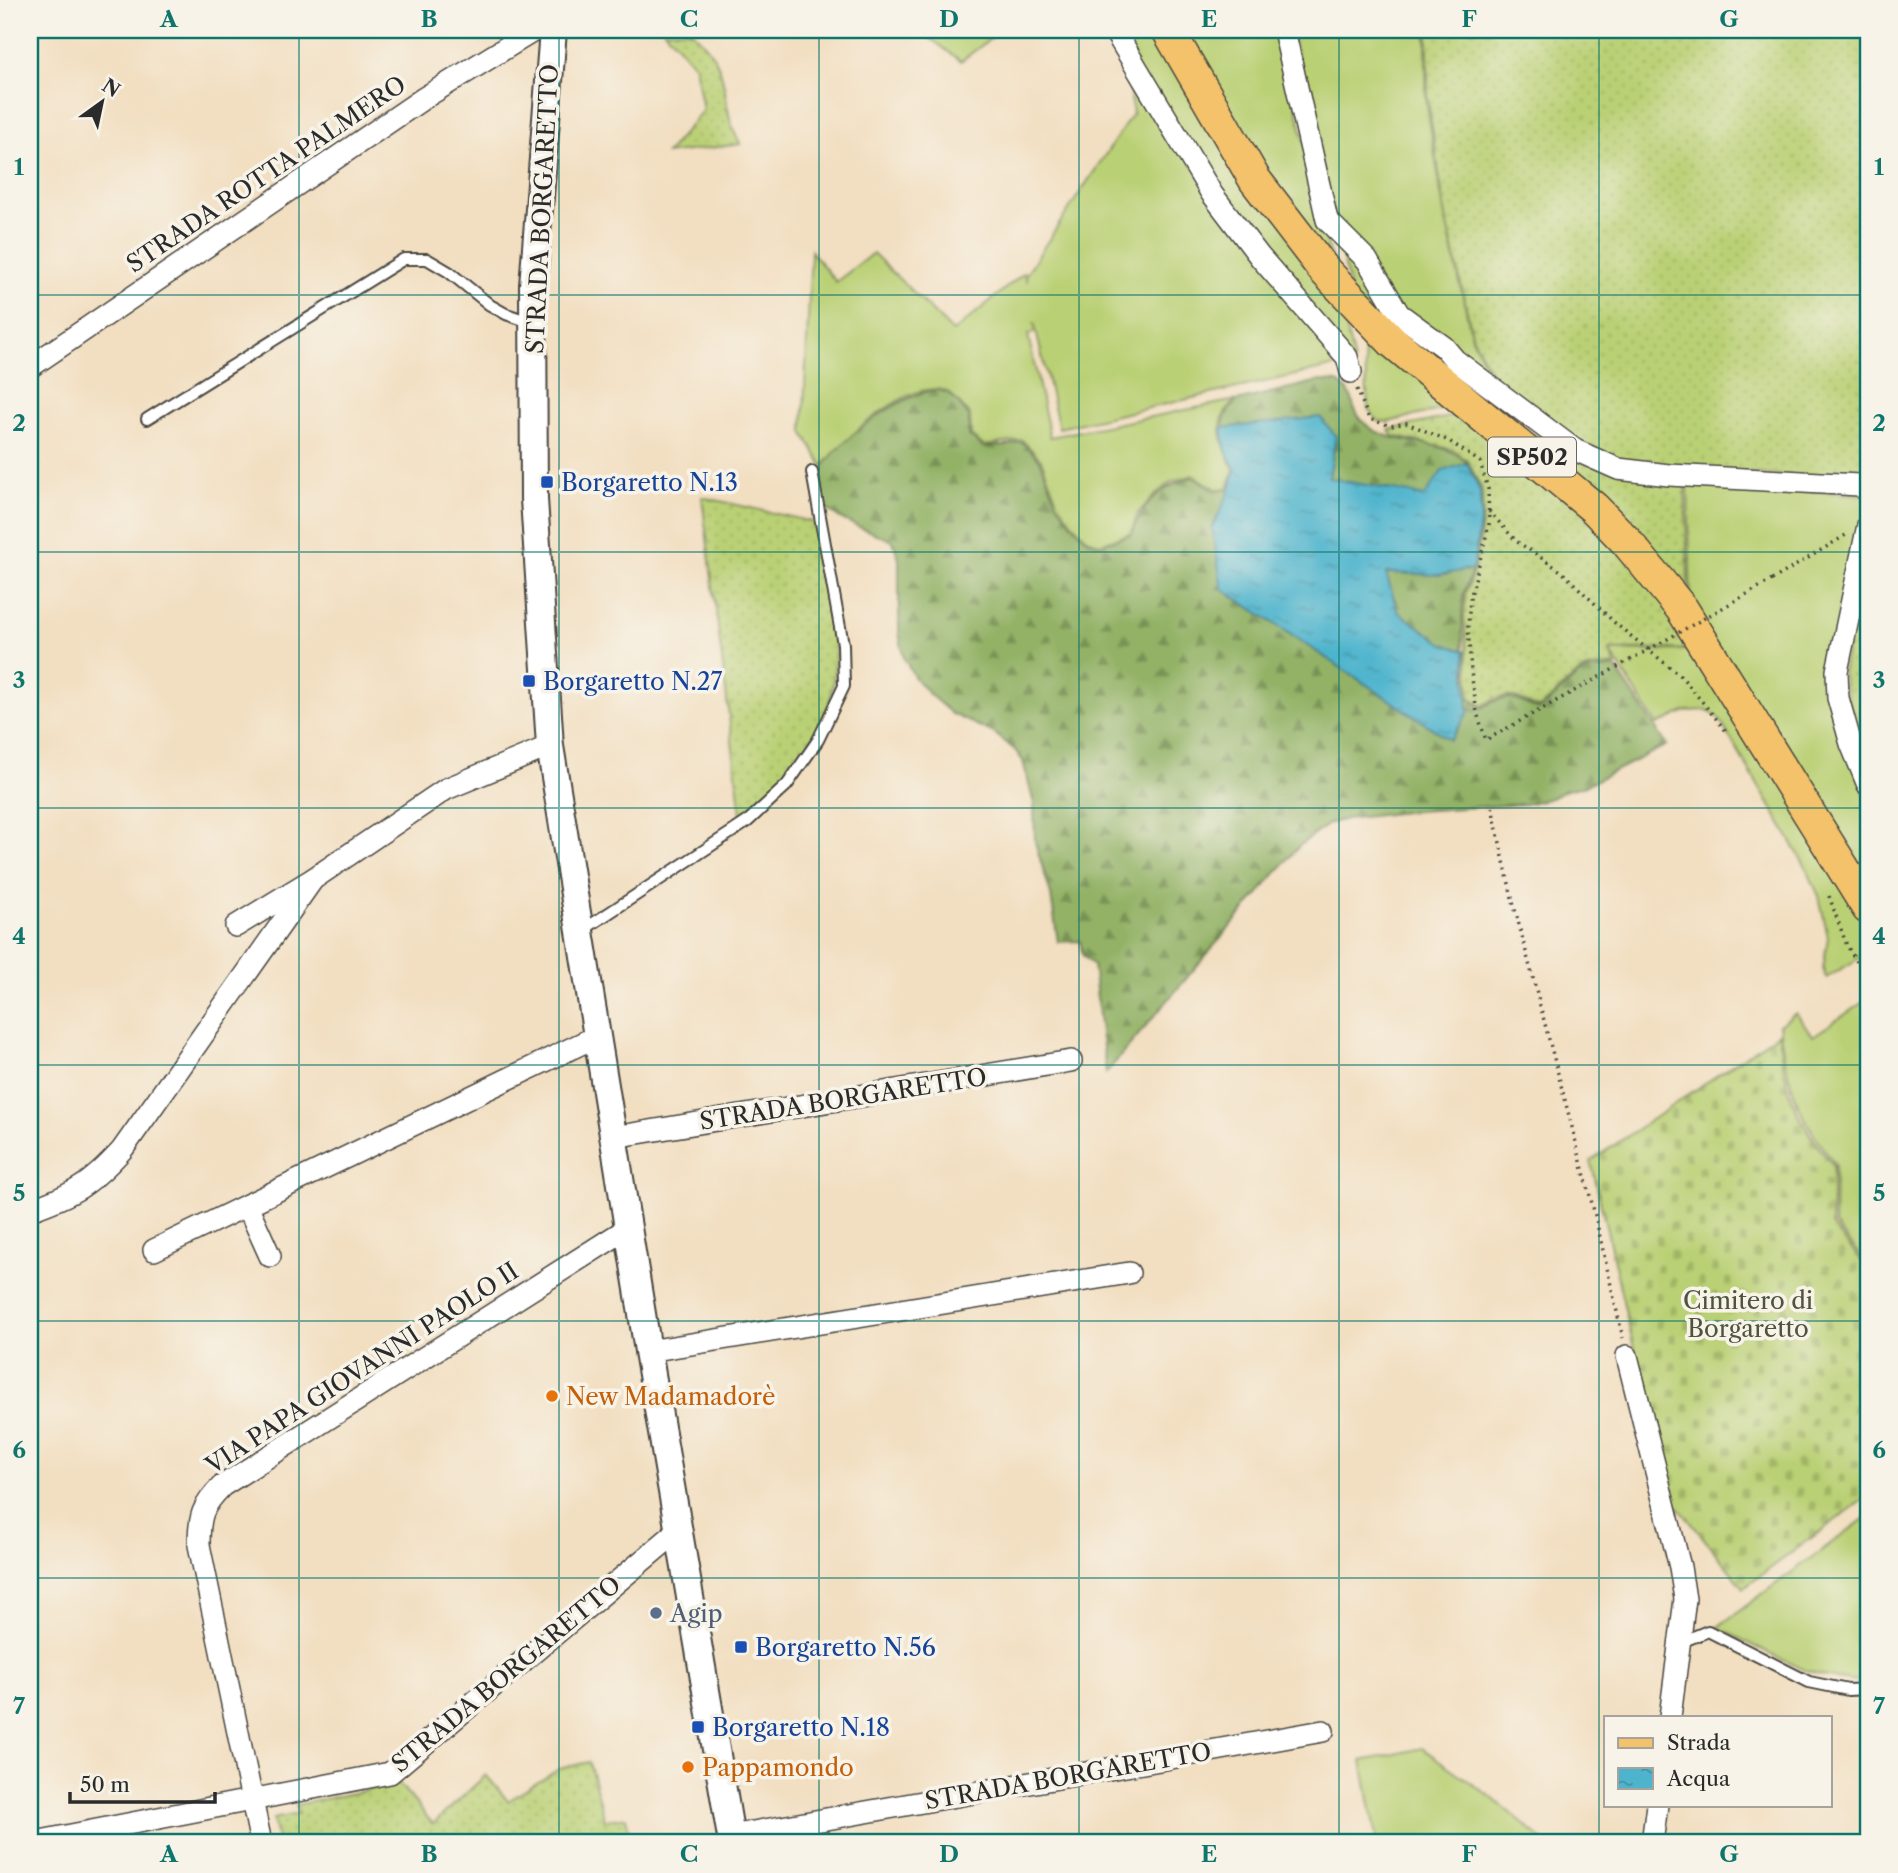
<svg xmlns="http://www.w3.org/2000/svg" width="1898" height="1873" viewBox="0 0 1898 1873" font-family="'Libre Caslon Text',serif">
<style>
.grass{fill:url(#grass-dots);stroke:#727e50;stroke-width:2}
.forest{fill:url(#forest-firs);stroke:#5f6e48;stroke-width:2}
.cemetery{fill:url(#cemetery-stones);stroke:#727e50;stroke-width:2}
.garden{fill:#bad074;stroke:#727e50;stroke-width:2}
.water{fill:url(#water-ripples);stroke:#3c707c;stroke-width:2}
.lines{fill:none;stroke-linecap:round;stroke-linejoin:round}
.service-casing{stroke:#494641;stroke-width:14}
.minor-casing{stroke:#494641;stroke-width:24}
.tertiary-casing{stroke:#494641;stroke-width:30}
.primary-casing{stroke:#494641;stroke-width:35}
.path{stroke:#494641;stroke-width:3.5;stroke-dasharray:2 5;stroke-linecap:butt}
.service{stroke:#fff;stroke-width:10}
.minor{stroke:#fff;stroke-width:21}
.tertiary{stroke:#fff;stroke-width:26}
.primary{stroke:#f3c26a;stroke-width:32}
.path-bridge{stroke:#494641;stroke-width:3.5;stroke-dasharray:2 5;stroke-linecap:butt}
.grid{fill:none;stroke:#0f766e;stroke-width:2;stroke-opacity:0.55}
.transit-dot{fill:#1a4fb4;stroke:#f7f3e8;stroke-width:2.5}
.food-dot{fill:#e8710a;stroke:#f7f3e8;stroke-width:2.5}
.service-dot{fill:#5c6f8a;stroke:#f7f3e8;stroke-width:2.5}
.labels{text-anchor:middle;dominant-baseline:central;stroke-width:7;stroke-linejoin:round;paint-order:stroke}
.shield{fill:#f7f3e8;stroke:#686764;stroke-width:2}
.shield-label{font-size:23px;font-weight:bold;fill:#2b2b2b}
.street-label{font-size:24px;fill:#2b2b2b;stroke:#f7f3e8}
.transit-label{font-size:24px;fill:#164399;stroke:#f7f3e8;text-anchor:start}
.park-label{font-size:24px;fill:#4f543d;stroke:#f7f3e8}
.food-label{font-size:24px;fill:#c56008;stroke:#f7f3e8;text-anchor:start}
.service-label{font-size:24px;fill:#4e5e75;stroke:#f7f3e8;text-anchor:start}
.neatline{fill:none;stroke:#0f766e;stroke-width:2.5}
.grid-label{font-size:23px;text-anchor:middle;font-weight:bold;fill:#0f766e}
</style>
<defs>
<pattern id="grass-dots" width="8" height="8" patternUnits="userSpaceOnUse" patternTransform="scale(1.75)"><rect width="8" height="8" fill="#bad074"/><path d="M2 2h.1M6 6h.1" fill="none" stroke="#a0b365" stroke-width="1.8" stroke-linecap="round"/></pattern>
<pattern id="forest-firs" width="22" height="20" patternUnits="userSpaceOnUse" patternTransform="scale(1.75)"><rect width="22" height="20" fill="#93b266"/><path d="M5 1l3.5 6h-7zM16 11l3.5 6h-7z" fill="#789154"/></pattern>
<pattern id="cemetery-stones" width="16" height="16" patternUnits="userSpaceOnUse" patternTransform="scale(1.75)"><rect width="16" height="16" fill="#bad074"/><path d="M2 7V4a2 2 0 0 1 4 0v3zM10 15v-3a2 2 0 0 1 4 0v3z" fill="#a0b365"/></pattern>
<pattern id="water-ripples" width="26" height="14" patternUnits="userSpaceOnUse" patternTransform="scale(1.75)"><rect width="26" height="14" fill="#4eb4cd"/><path d="M2 4q2-2 4 0t4 0M15 11q2-2 4 0t4 0" fill="none" stroke="#4193a7"/></pattern>
</defs>
<rect width="100%" height="100%" fill="#f7f3e8"/>
<filter id="ink" filterUnits="userSpaceOnUse"><feTurbulence type="fractalNoise" baseFrequency=".0143" numOctaves="2"/><feDisplacementMap in="SourceGraphic" scale="14" xChannelSelector="R" yChannelSelector="G"/><feConvolveMatrix kernelMatrix="1 2 1 2 8 2 1 2 1" color-interpolation-filters="sRGB"/></filter>
<filter id="wash" filterUnits="userSpaceOnUse"><feTurbulence type="fractalNoise" baseFrequency=".00686" numOctaves="4" result="noise"/><feDisplacementMap in="SourceGraphic" scale="28" xChannelSelector="R" yChannelSelector="G"/><feGaussianBlur stdDeviation="1.57" result="paint"/><feColorMatrix in="noise" values="0 0 0 0 0 0 0 0 0 0 0 0 0 0 0 0 0 1.4 0 .05"/><feComposite in="paint" operator="in"/></filter>
<g filter="url(#wash)">
<rect width="100%" height="100%" fill="#f2dec0"/>
<g class="grass">
<path d="M 664,30 L 691,30 C 701,40 712,51 718,65 C 729,91 724,120 741,144 L 666,154 L 703,110 L 695,66 Z"/>
<path d="M 1428,30 L 1868,30 L 1868,473 L 1861,480 L 1670,469 L 1598,455 L 1491,405 L 1489,370 L 1473,338 L 1445,212 L 1428,100 Z"/>
<path d="M 1476,411 L 1487,413 L 1595,463 L 1685,480 L 1690,649 L 1609,650 L 1616,665 C 1606,667 1591,666 1582,671 C 1566,680 1555,698 1539,708 C 1512,697 1509,690 1482,706 L 1470,697 L 1464,618 L 1465,594 L 1474,570 L 1480,537 L 1483,516 L 1482,490 L 1468,462 L 1454,450 L 1393,436 L 1389,430 Z"/>
<path d="M 702,497 L 813,522 C 826,576 842,635 832,691 C 827,722 802,756 782,779 C 770,792 755,803 741,814 Z"/>
<path d="M 1868,549 L 1868,770 L 1857,743 L 1842,671 Z"/>
<path d="M 589,1762 L 605,1820 L 626,1817 L 631,1843 L 278,1843 L 273,1819 L 298,1814 L 296,1805 L 391,1785 L 396,1780 L 433,1824 L 486,1775 L 508,1801 L 559,1769 Z"/>
</g>
<path class="forest" d="M 1319,381 L 1338,382 C 1342,385 1346,389 1349,393 C 1353,397 1352,403 1354,408 C 1358,417 1366,426 1375,431 C 1401,445 1444,440 1464,460 C 1491,487 1481,535 1473,567 C 1471,577 1464,587 1463,597 C 1461,627 1463,669 1468,698 L 1482,708 C 1509,692 1513,699 1539,710 C 1553,701 1574,674 1587,671 C 1596,669 1606,669 1615,667 L 1667,745 L 1584,786 L 1566,790 L 1551,798 L 1525,804 L 1414,811 L 1346,819 L 1328,824 L 1299,846 L 1106,1073 L 1093,965 L 1083,956 L 1080,941 L 1058,942 L 1051,895 L 1035,842 L 1034,804 L 1023,761 L 1015,750 L 994,733 L 952,714 L 929,694 L 915,678 L 904,658 L 899,633 L 899,559 L 893,541 C 868,530 841,522 821,505 C 821,494 820,478 824,467 C 834,442 919,379 946,392 C 954,396 962,409 969,416 L 969,436 L 983,447 L 1004,446 L 1022,442 L 1040,460 L 1057,503 L 1071,523 L 1087,540 L 1100,545 L 1132,534 C 1142,503 1162,486 1193,477 L 1216,491 L 1230,489 L 1235,469 C 1223,445 1214,421 1237,401 Z"/>
<path class="cemetery" d="M 1779,1033 C 1784,1090 1796,1121 1833,1165 L 1831,1225 L 1868,1268 L 1868,1496 L 1744,1588 L 1667,1493 L 1591,1161 Z"/>
<g class="garden">
<path d="M 919,30 L 1002,30 L 961,61 Z"/>
<path d="M 1119,30 L 1279,30 L 1354,362 L 1059,428 L 1034,322 L 1036,332 L 1028,335 L 1050,437 L 1236,400 C 1212,420 1221,444 1234,469 L 1228,488 L 1217,489 L 1193,475 L 1171,482 L 1152,498 L 1138,513 L 1131,533 L 1100,544 L 1088,539 L 1072,523 L 1058,503 L 1041,459 L 1022,440 L 984,446 L 971,436 L 970,415 C 963,408 952,392 942,390 C 906,382 843,439 823,466 L 803,432 L 811,251 L 836,282 L 873,253 L 953,332 L 1024,273 L 1027,282 L 1026,274 L 1133,113 Z"/>
<path d="M 1291,30 L 1426,30 L 1426,100 L 1444,212 L 1472,338 L 1487,370 L 1490,404 L 1475,402 L 1388,422 L 1377,421 L 1368,407 L 1364,351 Z"/>
<path d="M 1688,481 L 1864,495 L 1866,506 L 1831,670 L 1846,746 L 1868,800 L 1868,953 L 1826,978 L 1823,969 L 1828,937 L 1819,896 L 1805,865 L 1719,719 L 1708,710 L 1686,711 L 1657,725 L 1610,651 L 1692,650 Z"/>
<path d="M 1868,999 L 1868,1265 L 1834,1224 L 1835,1164 C 1798,1117 1787,1084 1779,1025 L 1796,1013 L 1813,1036 Z"/>
<path d="M 1868,1516 L 1868,1682 C 1817,1683 1773,1655 1728,1633 L 1715,1629 Z"/>
<path d="M 1422,1748 L 1491,1797 L 1546,1843 L 1377,1843 L 1362,1761 Z"/>
</g>
<path class="water" d="M 1320,417 L 1336,436 L 1329,478 L 1425,496 L 1442,471 L 1467,463 L 1480,491 L 1481,516 L 1473,569 L 1439,575 L 1386,573 L 1398,612 L 1444,644 L 1465,651 L 1468,713 L 1450,740 L 1222,589 L 1212,528 L 1230,490 L 1235,469 L 1226,451 L 1222,428 Z"/>
</g>
<g filter="url(#ink)">
<g class="lines">
<g class="service-casing">
<g id="service">
<path d="M 147,419 L 404,259 L 427,259 L 449,272 L 490,305 L 506,314 L 533,323"/>
<path d="M 583,930 L 747,822 L 787,785 L 818,740 L 844,686 L 843,644 L 812,472"/>
<path d="M 1681,1642 L 1708,1631 L 1809,1682 L 1848,1690 L 1868,1689"/>
</g>
</g>
<g class="minor-casing">
<g id="minor">
<path d="M 1114,30 L 1212,194 L 1260,257 L 1347,357 L 1351,372"/>
<path d="M 1284,30 L 1327,220 L 1367,260 L 1399,314 L 1444,347 L 1455,360 L 1575,450 L 1618,469 L 1669,475 L 1859,485 L 1868,491"/>
<path d="M 30,367 L 424,98 L 535,30"/>
<path d="M 1868,525 L 1837,671 L 1838,698 L 1851,744 L 1868,785"/>
<path d="M 236,926 L 313,879 L 446,789 L 550,746"/>
<path d="M 614,1137 L 1071,1061"/>
<path d="M 247,1205 L 270,1256"/>
<path d="M 30,1210 C 75,1194 90,1185 122,1150 L 313,879"/>
<path d="M 154,1250 L 597,1036"/>
<path d="M 648,1351 L 1129,1273"/>
<path d="M 1627,1356 L 1680,1567 L 1685,1599 L 1670,1717"/>
<path d="M 731,1836 L 1323,1731"/>
<path d="M 30,1843 L 390,1773 L 680,1529"/>
<path d="M 261,1843 L 199,1545 C 199,1516 202,1506 222,1486 L 628,1228"/>
<path d="M 1652,1843 L 1657,1805"/>
</g>
</g>
<g class="tertiary-casing">
<path id="tertiary" d="M 553,30 L 533,286 L 534,499 L 550,746 L 648,1351 L 732,1843"/>
</g>
<g class="primary-casing">
<path id="primary" d="M 1168,30 L 1255,180 L 1325,271 L 1393,342 L 1594,508 L 1626,541 L 1682,609 L 1868,908"/>
</g>
<g class="path">
<path d="M 1848,30 L 1868,37"/>
<path d="M 1357,389 L 1369,419 L 1391,426 L 1407,423 L 1449,441 L 1480,462 L 1488,489 L 1489,525 L 1470,599 L 1468,626 L 1471,672 L 1477,713 L 1486,740 L 1630,660"/>
<path d="M 1489,511 L 1516,541 L 1561,571 L 1616,624 L 1681,676 L 1727,732"/>
<path d="M 1772,580 L 1846,535"/>
<path d="M 1492,807 L 1513,902 L 1594,1211 L 1623,1338"/>
<path d="M 1829,896 L 1847,946 L 1868,979"/>
</g>
<use href="#service" class="service"/>
<use href="#minor" class="minor"/>
<use href="#tertiary" class="tertiary"/>
<use href="#primary" class="primary"/>
<path class="path-bridge" d="M 1630,660 L 1772,580"/>
</g>
</g>
<path class="grid" d="M 299,30 L 299,1843M 559,30 L 559,1843M 819,30 L 819,1843M 1079,30 L 1079,1843M 1339,30 L 1339,1843M 1599,30 L 1599,1843M 30,295 L 1868,295M 30,552 L 1868,552M 30,808 L 1868,808M 30,1065 L 1868,1065M 30,1321 L 1868,1321M 30,1578 L 1868,1578"/>
<g class="transit-dot">
<rect x="540" y="475" width="14" height="14" rx="3.5"/>
<rect x="522" y="674" width="14" height="14" rx="3.5"/>
<rect x="734" y="1640" width="14" height="14" rx="3.5"/>
<rect x="691" y="1720" width="14" height="14" rx="3.5"/>
</g>
<g class="food-dot">
<circle cx="552" cy="1396" r="7"/>
<circle cx="688" cy="1767" r="7"/>
</g>
<circle class="service-dot" cx="656" cy="1613" r="7"/>
<g class="labels">
<rect class="shield" x="1488" y="437.5" width="88" height="39" rx="5"/>
<g class="shield-label">
<text x="1532" y="457">SP502</text>
</g>
<g class="street-label">
<text transform="translate(266 174) rotate(-34)">STRADA ROTTA PALMERO</text>
<text transform="translate(542 209) rotate(-87)">STRADA BORGARETTO</text>
<text transform="translate(843 1099) rotate(-9)">STRADA BORGARETTO</text>
<text transform="translate(362 1368) rotate(-33)">VIA PAPA GIOVANNI PAOLO II</text>
<text transform="translate(506 1674) rotate(-40)">STRADA BORGARETTO</text>
<text transform="translate(1068 1776) rotate(-10)">STRADA BORGARETTO</text>
</g>
<g class="transit-label">
<text x="561" y="482">Borgaretto N.13</text>
<text x="543" y="681">Borgaretto N.27</text>
<text x="755" y="1647">Borgaretto N.56</text>
<text x="712" y="1727">Borgaretto N.18</text>
</g>
<g class="park-label">
<text x="1748" y="1300">Cimitero di<tspan x="1748" dy="28">Borgaretto</tspan></text>
</g>
<g class="food-label">
<text x="566" y="1396">New Madamadorè</text>
<text x="702" y="1767">Pappamondo</text>
</g>
<g class="service-label">
<text x="670" y="1613">Agip</text>
</g>
</g>
<rect width="1898" height="1873" fill="none" stroke="#f7f3e8" stroke-width="77"/>
<rect x="1604" y="1716" width="228" height="91" fill="#f7f3e8" stroke="#a5a39c" stroke-width="2"/>
<rect x="1618" y="1738" width="35" height="10" fill="#f3c26a" stroke="#a5a39c" stroke-width="2"/>
<text x="1667" y="1750" font-size="21" fill="#2b2b2b">Strada</text>
<rect x="1618" y="1768" width="35" height="21" fill="url(#water-ripples)" stroke="#a5a39c" stroke-width="2"/>
<text x="1667" y="1786" font-size="21" fill="#2b2b2b">Acqua</text>
<g transform="translate(102 102) rotate(33)" stroke="#f7f3e8" stroke-width="5" paint-order="stroke">
<path d="M0-5L12 26L0 18L-12 26Z" fill="#2b2b2b"/>
<text y="-10" font-size="19" font-weight="bold" text-anchor="middle" fill="#2b2b2b">N</text>
</g>
<path d="M70 1792v10h145v-10" fill="none" stroke="#2b2b2b" stroke-width="3.5"/>
<text x="80" y="1792" font-size="21" fill="#2b2b2b" stroke="#f7f3e8" stroke-width="5" paint-order="stroke">50 m</text>
<rect x="38" y="38" width="1822" height="1796" class="neatline"/>
<g class="grid-label">
<text x="169" y="27">A</text>
<text x="429" y="27">B</text>
<text x="689" y="27">C</text>
<text x="949" y="27">D</text>
<text x="1209" y="27">E</text>
<text x="1469" y="27">F</text>
<text x="1729" y="27">G</text>
<text x="19" y="175">1</text>
<text x="1879" y="175">1</text>
<text x="19" y="431">2</text>
<text x="1879" y="431">2</text>
<text x="19" y="688">3</text>
<text x="1879" y="688">3</text>
<text x="19" y="944">4</text>
<text x="1879" y="944">4</text>
<text x="19" y="1201">5</text>
<text x="1879" y="1201">5</text>
<text x="19" y="1458">6</text>
<text x="1879" y="1458">6</text>
<text x="19" y="1714">7</text>
<text x="1879" y="1714">7</text>
<text x="169" y="1862">A</text>
<text x="429" y="1862">B</text>
<text x="689" y="1862">C</text>
<text x="949" y="1862">D</text>
<text x="1209" y="1862">E</text>
<text x="1469" y="1862">F</text>
<text x="1729" y="1862">G</text>
</g>
</svg>
